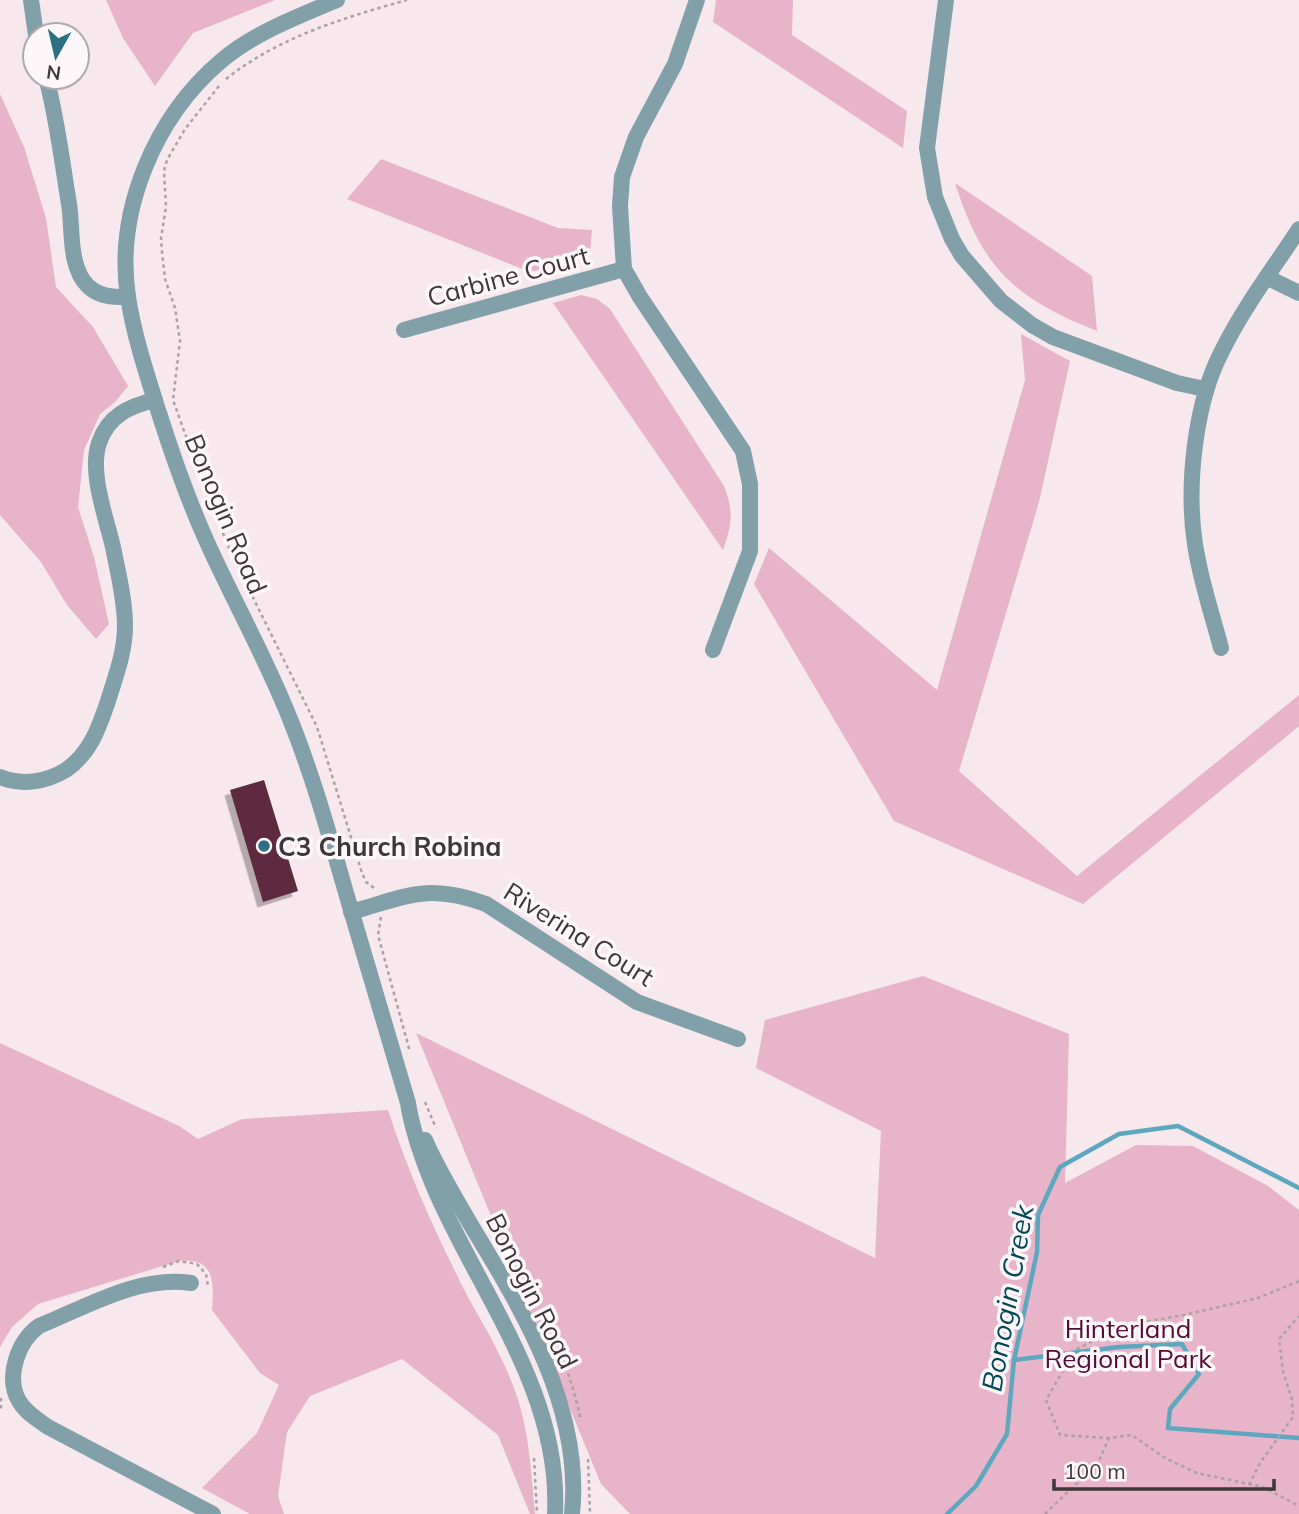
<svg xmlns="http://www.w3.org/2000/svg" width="1299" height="1514" viewBox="0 0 1299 1514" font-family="Mulish,sans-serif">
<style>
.green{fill:#e7b4c9}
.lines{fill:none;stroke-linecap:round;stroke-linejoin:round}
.stream{stroke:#5da8be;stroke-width:4.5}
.building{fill:#5d2941;filter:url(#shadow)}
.path{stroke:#aca1a5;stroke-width:2.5;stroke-dasharray:3.5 3.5;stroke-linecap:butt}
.minor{stroke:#81a0a9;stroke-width:16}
.poi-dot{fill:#2e7083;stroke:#fdf7fa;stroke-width:2.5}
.labels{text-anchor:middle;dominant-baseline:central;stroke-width:7;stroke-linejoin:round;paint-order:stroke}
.street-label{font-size:26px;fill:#3d3739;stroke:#fdf7fa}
.poi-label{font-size:26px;font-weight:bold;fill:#3d3739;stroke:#fdf7fa;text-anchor:start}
.park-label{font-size:26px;fill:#540b34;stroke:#fdf7fa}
.water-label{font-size:28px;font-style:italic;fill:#024959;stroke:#fdf7fa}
</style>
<defs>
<filter id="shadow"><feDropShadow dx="-5.5" dy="5.5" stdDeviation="0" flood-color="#0004"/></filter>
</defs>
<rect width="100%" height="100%" fill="#f6e8ed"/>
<g class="green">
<path d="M 106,0 L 275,0 L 193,33 L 155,86 L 123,38 Z"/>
<path d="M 716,0 L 793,0 L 792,35 L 907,111 L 903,148 L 713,22 Z"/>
<path d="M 0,94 L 24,147 L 46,218 L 56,287 L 93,327 L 128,386 L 115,402 L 100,414 L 84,450 L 78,507 L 94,557 L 109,624 L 96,639 L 67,605 L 41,562 L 0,515 Z"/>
<path d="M 381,159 L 558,228 L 592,230 L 590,253 L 584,257 L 530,272 L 347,199 Z"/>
<path d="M 955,183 L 1092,276 L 1097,331 C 1014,298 982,268 955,183 Z"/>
<path d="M 581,295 L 597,299 L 610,309 L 724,486 C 734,512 732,524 723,550 L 553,303 Z"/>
<path d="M 1021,334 L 1070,361 L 1039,502 L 959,771 L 1077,876 L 1299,695 L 1299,726 L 1083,904 L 894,821 L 754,584 L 769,548 L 937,690 L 1025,380 Z"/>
<path d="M 923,976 L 1069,1034 L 1065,1183 L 1136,1145 L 1193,1146 L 1268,1186 L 1299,1210 L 1299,1514 L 630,1514 L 601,1484 L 416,1033 L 875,1258 L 881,1131 L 756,1068 L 765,1020 Z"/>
<path d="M 0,1043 L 179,1126 L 198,1139 L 242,1119 L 388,1110 C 406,1166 430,1221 456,1273 C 473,1310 498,1345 512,1383 C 529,1424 531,1470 535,1514 L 530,1514 L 498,1435 L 402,1359 L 310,1396 L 287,1432 L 278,1496 L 284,1514 L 250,1514 L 202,1488 L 257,1433 L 279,1385 L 260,1373 L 212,1310 C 214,1283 215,1257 179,1261 L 38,1304 L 12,1327 L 0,1347 Z"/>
</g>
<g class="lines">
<g class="stream">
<path d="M 1014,1360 L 1119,1347 L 1182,1344 L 1199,1374 L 1170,1409 L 1168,1428 L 1299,1438"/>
<path d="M 947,1514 L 976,1486 L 1007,1434 L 1014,1360 L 1037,1252 L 1038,1215 L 1060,1167 L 1119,1134 L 1178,1126 L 1299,1188"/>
</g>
</g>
<path class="building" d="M 264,780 L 298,891 L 263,902 L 230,790 Z"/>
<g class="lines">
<g class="path">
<path d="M 226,79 C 279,37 343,18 407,0"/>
<path d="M 219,86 L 185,129 L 167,160 L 164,171 L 166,207 L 161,238 L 162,252 L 165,279 L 175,308 L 180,341 L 173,400 L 206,492 L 232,555 L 317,727 L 362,873 L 366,882 L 374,888"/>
<path d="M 381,917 L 378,935 L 410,1052"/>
<path d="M 425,1102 L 436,1128"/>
<path d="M 494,1231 C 534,1288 567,1353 581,1421"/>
<path d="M 163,1267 L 179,1261 L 197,1264 L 206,1274 L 208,1286 L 206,1285"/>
<path d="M 1299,1281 L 1258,1298 L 1184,1315 L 1121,1326 L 1075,1350 L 1046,1400 L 1060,1435 L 1109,1438 L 1132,1435 L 1165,1458 L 1197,1473 L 1263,1487 L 1299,1506"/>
<path d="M 1,1398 L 1,1412"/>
<path d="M 534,1458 L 537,1514"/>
<path d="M 588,1459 L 590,1514"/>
<path d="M 1249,1485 L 1260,1463 L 1293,1417 L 1292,1400 L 1283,1371 L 1279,1339 L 1299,1316"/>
<path d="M 1045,1514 L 1098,1463 L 1109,1438"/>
</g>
<g class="minor">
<path d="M 31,0 L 36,35"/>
<path d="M 337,0 C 297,17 254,33 221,61 C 155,117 115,211 128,297 C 134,336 147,375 159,413 C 173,457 188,500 207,542 C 234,602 266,658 290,719 C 315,781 332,845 351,910 C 370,975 389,1039 408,1103 C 413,1135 424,1164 437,1194 C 483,1298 561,1395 555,1514"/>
<path d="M 697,0 L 675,64 L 636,137 L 622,177 L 620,206 L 624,269 L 640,297 L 743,451 L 750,484 L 750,551 L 713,650"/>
<path d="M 946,0 L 927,148 L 935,197 L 952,239 L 962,256 L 1001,301 L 1032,325 L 1053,337 L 1177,383 L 1205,389"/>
<path d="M 46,77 C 57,118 62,162 69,204 C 73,228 68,267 88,286 C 99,297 113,297 128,297"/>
<path d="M 1268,278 L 1299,293"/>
<path d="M 404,330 L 624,269"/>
<path d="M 1221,648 C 1212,614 1200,579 1195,544 C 1186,486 1195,402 1222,351 C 1243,308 1273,269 1299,229"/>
<path d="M 0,777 C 22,786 46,782 66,770 C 90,753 98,730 107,704 C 115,678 125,653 125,626 C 125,600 118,573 113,547 C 106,517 89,473 99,443 C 108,416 129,406 155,400"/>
<path d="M 351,912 C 408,896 427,883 486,904 L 637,1002 L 738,1039"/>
<path d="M 425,1140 C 438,1170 455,1197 471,1225 C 523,1311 583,1409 572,1514"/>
<path d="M 191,1283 C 139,1275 86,1307 39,1326 C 18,1341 5,1377 19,1401 C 25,1412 37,1419 48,1427 L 213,1514"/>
</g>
</g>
<circle class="poi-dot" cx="264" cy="846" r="7"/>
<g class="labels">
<g class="street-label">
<text transform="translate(508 276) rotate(-15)">Carbine Court</text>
<text transform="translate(226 514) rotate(67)">Bonogin Road</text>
<text transform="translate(579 934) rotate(32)">Riverina Court</text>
<text transform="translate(532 1291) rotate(63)">Bonogin Road</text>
</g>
<g class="poi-label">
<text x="278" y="846">C3 Church Robina</text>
</g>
<g class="park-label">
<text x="1128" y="1328">Hinterland<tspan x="1128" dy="30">Regional Park</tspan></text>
</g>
<g class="water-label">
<text transform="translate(1007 1298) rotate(-80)">Bonogin Creek</text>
</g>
</g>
<g transform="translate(56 56) rotate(188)"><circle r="33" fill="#fdf7fa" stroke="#b0aaad" stroke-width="2"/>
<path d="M0-5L12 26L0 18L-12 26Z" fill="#2e7083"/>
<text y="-10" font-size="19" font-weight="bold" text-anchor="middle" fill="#3d3739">N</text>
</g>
<path d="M1054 1479v10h220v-10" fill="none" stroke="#3d3739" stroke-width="3.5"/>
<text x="1064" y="1479" font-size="21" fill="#3d3739" stroke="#fdf7fa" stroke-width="5" paint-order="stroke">100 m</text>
</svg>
